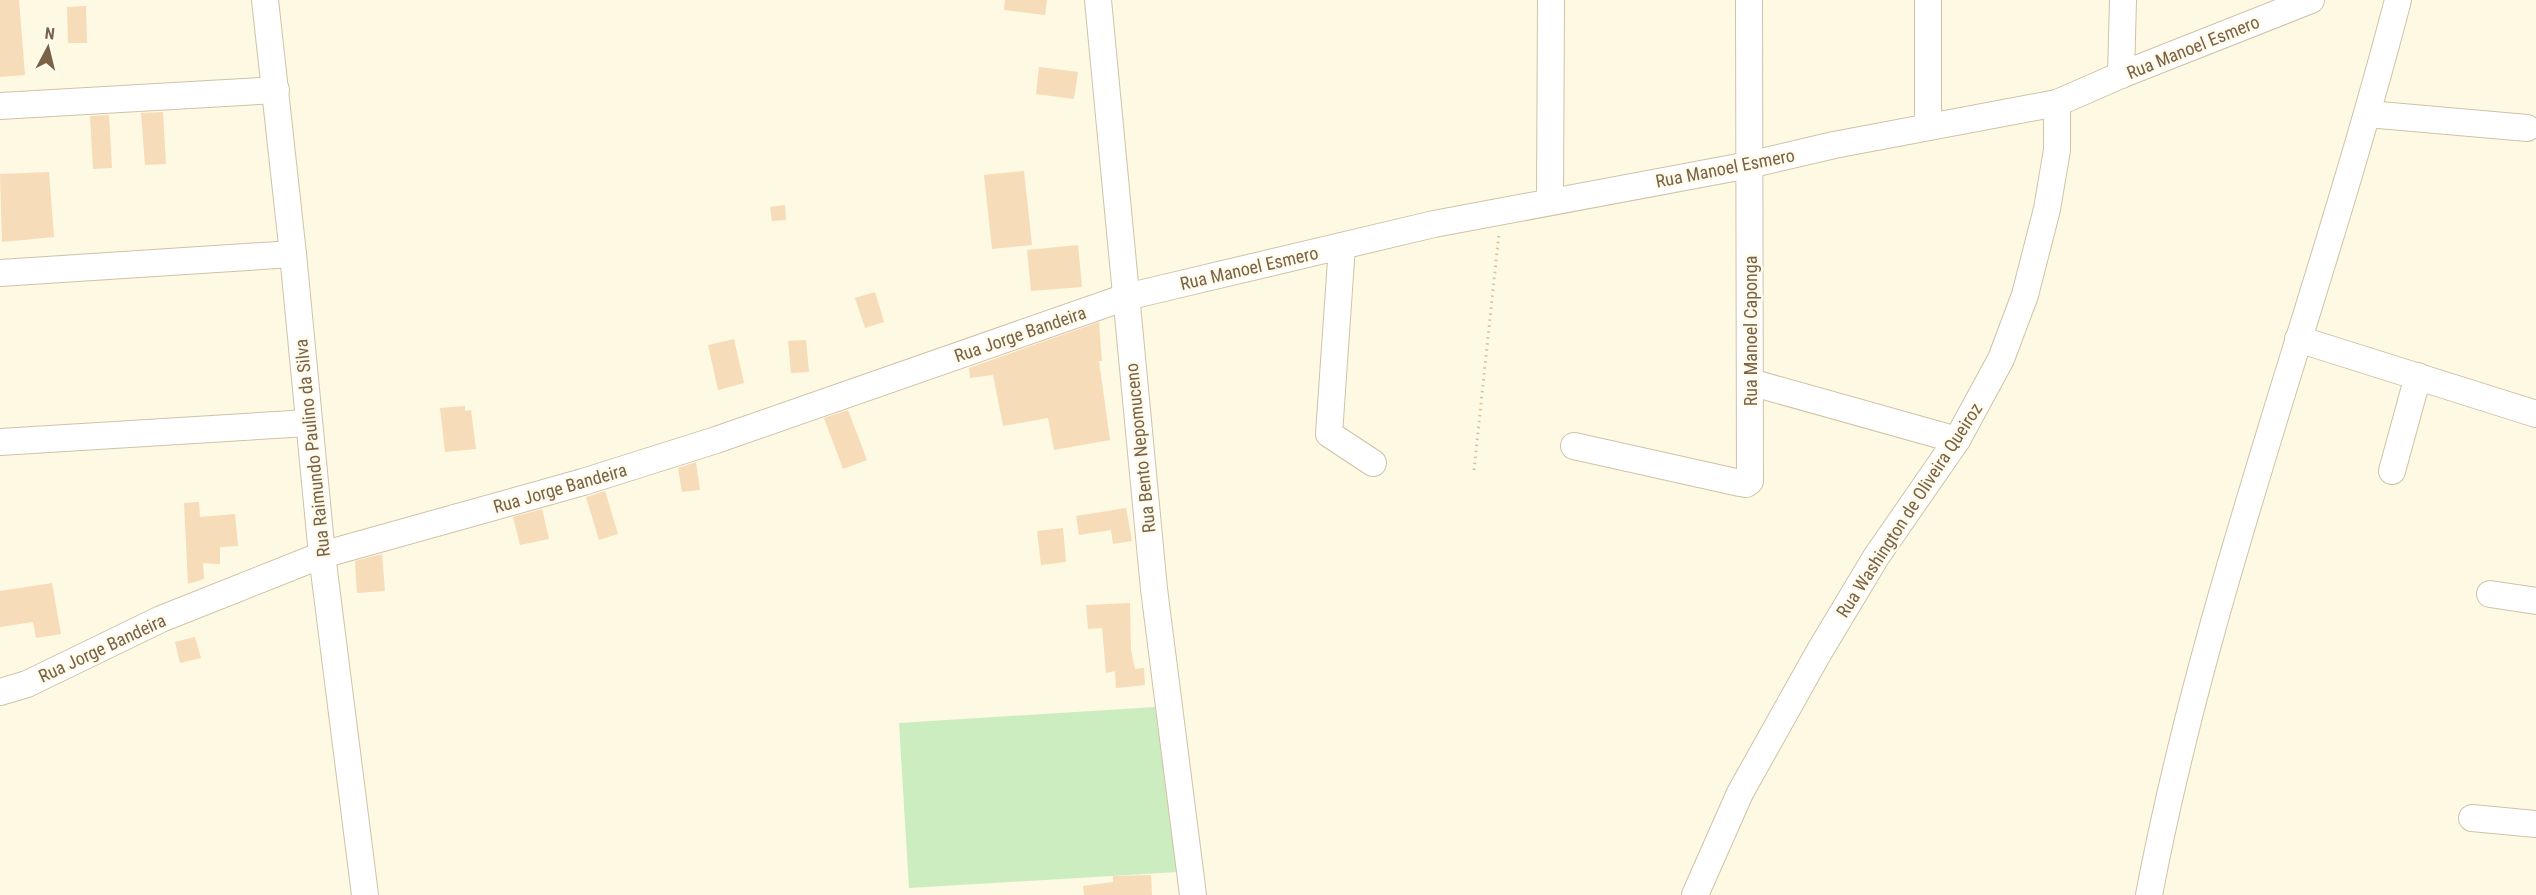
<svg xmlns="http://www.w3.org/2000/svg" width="2536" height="895" viewBox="0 0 2536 895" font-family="'Roboto Condensed',sans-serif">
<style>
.green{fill:#cbedc0}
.building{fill:#f6dcb8}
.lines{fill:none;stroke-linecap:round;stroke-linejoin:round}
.minor-casing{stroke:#d1c1a8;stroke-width:28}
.path{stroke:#dbc09b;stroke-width:3;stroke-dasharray:1.5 4.5;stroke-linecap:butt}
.minor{stroke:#fff;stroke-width:26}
.labels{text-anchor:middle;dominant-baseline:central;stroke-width:5;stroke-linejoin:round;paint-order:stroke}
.street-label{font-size:18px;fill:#796246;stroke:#fffbec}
</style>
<rect width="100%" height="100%" fill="#fef9e3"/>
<path class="green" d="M 1155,707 L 1178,872 L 909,888 L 899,723 Z"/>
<g class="building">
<path d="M 0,0 L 19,0 L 25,75 L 0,77 Z"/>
<path d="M 1005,0 L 1047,0 L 1045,15 L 1004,10 Z"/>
<path d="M 86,6 L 87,43 L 68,43 L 67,7 Z"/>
<path d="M 1039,67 L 1078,72 L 1074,99 L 1036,94 Z"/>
<path d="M 163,112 L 166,164 L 145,165 L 141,113 Z"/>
<path d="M 109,115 L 112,168 L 93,169 L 90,116 Z"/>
<path d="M 1024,171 L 1032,245 L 992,249 L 984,175 Z"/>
<path d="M 49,172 L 54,237 L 2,242 L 0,174 Z"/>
<path d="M 785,205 L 786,220 L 772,221 L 770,207 Z"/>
<path d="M 1078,245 L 1082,287 L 1031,291 L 1027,250 Z"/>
<path d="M 875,292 L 884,322 L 865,328 L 855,298 Z"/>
<path d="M 1099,322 L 1102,361 L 1099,361 L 1110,440 L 1054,450 L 1048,418 L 1003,426 L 993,375 L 970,378 L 969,368 Z"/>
<path d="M 734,339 L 744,383 L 718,390 L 708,345 Z"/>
<path d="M 806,340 L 809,372 L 791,373 L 788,341 Z"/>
<path d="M 465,406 L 465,411 L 471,410 L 476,449 L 445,452 L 440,408 Z"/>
<path d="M 848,410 L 867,460 L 843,469 L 824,418 Z"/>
<path d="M 696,462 L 700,490 L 682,492 L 678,468 Z"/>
<path d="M 605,491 L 618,534 L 599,540 L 586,497 Z"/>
<path d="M 199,502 L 200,517 L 235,514 L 238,546 L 220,547 L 220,564 L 203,563 L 204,579 L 188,584 L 184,503 Z"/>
<path d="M 1126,508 L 1132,541 L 1113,544 L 1111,530 L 1079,535 L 1076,516 Z"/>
<path d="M 542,509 L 549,539 L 520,545 L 513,517 Z"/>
<path d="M 1063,528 L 1066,562 L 1041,565 L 1037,531 Z"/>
<path d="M 382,554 L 385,591 L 357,593 L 355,561 Z"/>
<path d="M 52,583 L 61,634 L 36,638 L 33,622 L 0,627 L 0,591 Z"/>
<path d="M 1130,603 L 1131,650 L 1135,669 L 1144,668 L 1145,685 L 1116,688 L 1115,671 L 1106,673 L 1102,628 L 1088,629 L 1086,605 Z"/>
<path d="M 195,637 L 201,658 L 180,663 L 175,642 Z"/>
<path d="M 1151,875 L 1152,895 L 1084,895 L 1083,886 L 1113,882 L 1113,876 Z"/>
</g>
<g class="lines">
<g class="minor-casing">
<g id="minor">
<path d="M 265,0 L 293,254 L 322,555 L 365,895"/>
<path d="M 1098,0 L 1154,589 L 1193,895"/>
<path d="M 2121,75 L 2123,0"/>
<path d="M 0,106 L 276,90"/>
<path d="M 2368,114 L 2527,128"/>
<path d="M 1928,127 L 1928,0"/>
<path d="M 1550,201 L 1551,0"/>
<path d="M 1342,246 L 1329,434 L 1373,463"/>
<path d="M 0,273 L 293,254"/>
<path d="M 2298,339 L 2536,414"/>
<path d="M 1750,382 L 1957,440"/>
<path d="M 0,442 L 308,423"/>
<path d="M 1574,446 L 1740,483 L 1746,484 L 1750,481 L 1749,0"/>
<path d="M 2392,471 L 2418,376"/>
<path d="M 2490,594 L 2536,601"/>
<path d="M 0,692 L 27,684 L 161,619 L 322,555 L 583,482 L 716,440 L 1126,297 L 1434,224 L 1749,165 L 1834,145 L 2057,103 L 2121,75 L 2311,0"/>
<path d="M 2472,818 L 2536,824"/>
<path d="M 1695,895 L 1740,793 L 1819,652 L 1876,557 L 1957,440 L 2001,359 L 2025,295 L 2047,209 L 2057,150 L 2057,103"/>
<path d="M 2149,895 C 2207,590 2320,300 2398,0"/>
</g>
</g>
<path class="path" d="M 1474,470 L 1499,233"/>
<use href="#minor" class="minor"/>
</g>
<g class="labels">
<g class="street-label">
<text transform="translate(2193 47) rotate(-22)">Rua Manoel Esmero</text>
<text transform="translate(1725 168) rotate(-11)">Rua Manoel Esmero</text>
<text transform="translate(1249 268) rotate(-13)">Rua Manoel Esmero</text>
<text transform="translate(1750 331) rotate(-90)">Rua Manoel Caponga</text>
<text transform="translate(1020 334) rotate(-19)">Rua Jorge Bandeira</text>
<text transform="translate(312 448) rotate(-96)">Rua Raimundo Paulino da Silva</text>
<text transform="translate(1140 448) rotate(-96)">Rua Bento Nepomuceno</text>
<text transform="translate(560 488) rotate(-16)">Rua Jorge Bandeira</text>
<text transform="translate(1909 510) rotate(-57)">Rua Washington de Oliveira Queiroz</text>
<text transform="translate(102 648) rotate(-25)">Rua Jorge Bandeira</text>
</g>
</g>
<g transform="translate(48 48) rotate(7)" stroke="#fffbec" stroke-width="4.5" paint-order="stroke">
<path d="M0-4.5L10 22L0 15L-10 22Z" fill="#796246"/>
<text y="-9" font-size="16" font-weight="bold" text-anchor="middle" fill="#796246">N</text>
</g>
</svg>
